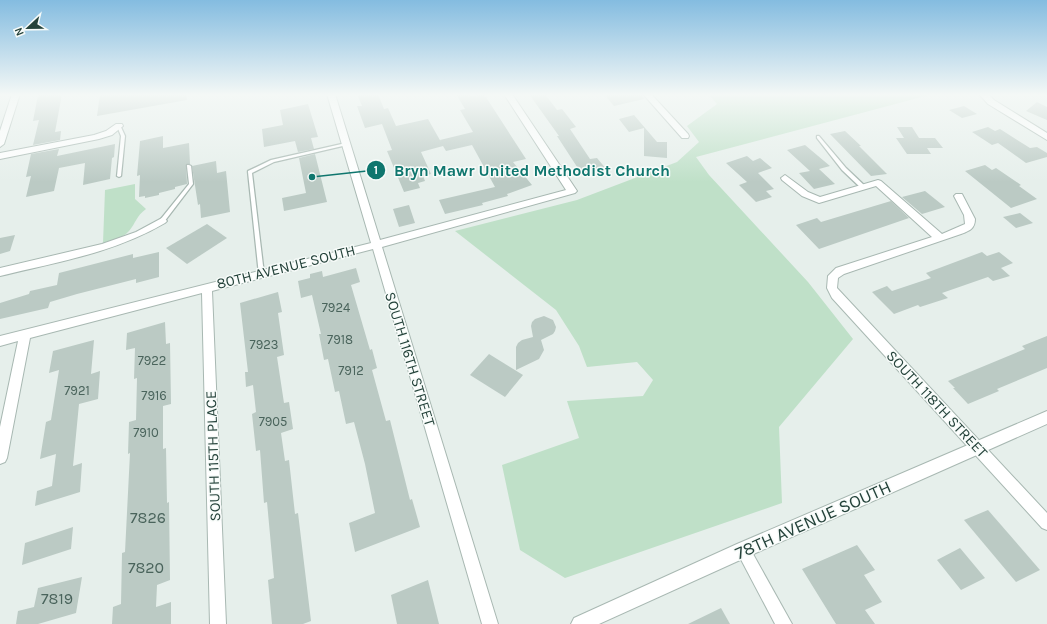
<svg xmlns="http://www.w3.org/2000/svg" width="1047" height="624" viewBox="0 0 1047 624" font-family="Karla,sans-serif">
<style>
.green{fill:#bfe0c8}
.building{fill:#bbcac4}
.lines{fill:none;stroke-linecap:round;stroke-linejoin:round}
.service-casing{stroke:#a8b8b2;stroke-width:2.5}
.minor-casing{stroke:#a8b8b2;stroke-width:2}
.tertiary-casing{stroke:#a8b8b2;stroke-width:2}
.service{fill:#fff;fill-rule:evenodd}
.minor{fill:#fff;fill-rule:evenodd}
.tertiary{fill:#fff;fill-rule:evenodd}
.labels{text-anchor:middle;dominant-baseline:central;stroke-width:3;stroke-linejoin:round;paint-order:stroke}
.number-label{font-size:13px;fill:#4a645c}
.street-label{font-size:15px;fill:#24423a;stroke:#f7fbf9}
.near-number-label{font-size:16px;fill:#4a645c}
.near-street-label{font-size:18px;fill:#24423a;stroke:#f7fbf9}
.leader{fill:none;stroke:#0f766e;stroke-width:1.5}
.callout-dot{fill:#0f766e;stroke:#f7fbf9;stroke-width:1.5}
.mark-label{font-size:12px;text-anchor:middle;font-weight:bold;fill:#fff}
.callout-label{font-size:16px;text-anchor:middle;font-weight:bold;fill:#0f766e;stroke:#f7fbf9;stroke-width:3;stroke-linejoin:round;paint-order:stroke}
</style>
<rect width="100%" height="100%" fill="#e6efeb"/>
<g class="green">
<path d="M 708,94 L 933,94 L 696,157 L 709,175 L 808,282 L 853,339 L 779,427 L 782,503 L 565,578 L 520,550 L 502,465 L 579,438 L 567,401 L 643,396 L 653,380 L 637,362 L 587,367 L 579,346 L 556,310 L 455,231 L 577,200 L 677,162 L 699,142 L 687,126 L 717,104 Z"/>
<path d="M 135,184 L 135,199 L 146,209 C 136,216 136,223 129,231 C 123,238 111,240 103,243 L 105,190 Z"/>
</g>
<g class="building">
<path d="M 45,94 L 62,94 L 55,132 L 61,131 L 60,140 L 33,145 L 39,120 L 33,121 L 38,95 Z"/>
<path d="M 100,94 L 186,94 L 187,100 L 97,116 Z"/>
<path d="M 357,94 L 378,94 L 384,109 L 388,108 L 396,126 L 428,119 L 441,142 L 440,140 L 473,132 L 460,110 L 465,109 L 456,94 L 470,94 L 471,96 L 484,94 L 526,159 L 513,162 L 532,185 L 507,194 L 508,196 L 482,203 L 483,205 L 445,214 L 439,200 L 495,187 L 472,145 L 446,151 L 443,146 L 421,152 L 431,174 L 423,176 L 425,181 L 418,183 L 420,188 L 404,192 L 387,151 L 392,150 L 382,124 L 365,128 L 357,106 L 362,106 Z"/>
<path d="M 529,94 L 545,94 L 557,110 L 562,109 L 576,127 L 570,129 L 590,159 L 597,158 L 607,170 L 583,176 L 557,136 L 559,136 Z"/>
<path d="M 604,94 L 642,94 L 644,99 L 614,106 Z"/>
<path d="M 1037,102 L 1047,107 L 1047,120 L 1026,111 Z"/>
<path d="M 308,104 L 318,137 L 311,138 L 314,149 L 298,152 L 295,141 L 264,147 L 262,129 L 283,125 L 280,110 Z"/>
<path d="M 964,106 L 977,114 L 962,118 L 949,110 Z"/>
<path d="M 634,115 L 657,142 L 667,142 L 667,158 L 644,156 L 644,128 L 629,132 L 619,119 Z"/>
<path d="M 897,127 L 912,127 L 919,138 L 935,138 L 943,148 L 927,148 L 931,154 L 907,154 L 896,138 L 904,138 Z"/>
<path d="M 988,127 L 995,131 L 1000,129 L 1030,148 L 1037,147 L 1047,153 L 1047,157 L 1026,163 L 998,143 L 992,145 L 972,132 Z"/>
<path d="M 845,131 L 861,146 L 859,146 L 887,174 L 871,176 L 830,134 Z"/>
<path d="M 163,136 L 163,148 L 189,143 L 190,164 L 186,165 L 187,184 L 175,187 L 175,189 L 159,193 L 159,195 L 145,198 L 145,196 L 139,197 L 140,175 L 137,176 L 140,141 Z"/>
<path d="M 115,144 L 114,157 L 112,158 L 110,179 L 83,185 L 85,163 L 59,168 L 54,191 L 26,197 L 31,176 L 26,177 L 31,154 L 59,149 L 57,156 Z"/>
<path d="M 805,145 L 830,166 L 819,169 L 835,184 L 814,189 L 799,173 L 810,171 L 787,150 Z"/>
<path d="M 315,154 L 327,202 L 284,211 L 282,198 L 306,193 L 299,158 Z"/>
<path d="M 747,156 L 753,161 L 760,158 L 772,168 L 758,173 L 774,189 L 766,191 L 772,197 L 756,202 L 739,185 L 747,182 L 726,163 Z"/>
<path d="M 216,161 L 217,173 L 226,171 L 230,212 L 201,218 L 200,204 L 198,205 L 192,166 Z"/>
<path d="M 985,165 L 992,170 L 996,168 L 1021,185 L 1019,186 L 1037,199 L 1011,208 L 965,171 Z"/>
<path d="M 925,191 L 945,207 L 922,214 L 902,197 Z"/>
<path d="M 891,201 L 909,218 L 819,249 L 796,225 L 817,218 L 821,222 Z"/>
<path d="M 409,205 L 415,223 L 399,227 L 393,209 Z"/>
<path d="M 1020,213 L 1033,223 L 1016,228 L 1003,217 Z"/>
<path d="M 207,224 L 227,238 L 187,264 L 166,248 Z"/>
<path d="M 15,235 L 10,251 L 0,254 L 0,238 Z"/>
<path d="M 159,252 L 159,277 L 136,283 L 136,279 L 77,294 L 50,302 L 48,308 L 0,319 L 0,303 L 29,294 L 30,291 L 57,285 L 59,273 L 133,254 L 133,258 Z"/>
<path d="M 982,252 L 987,256 L 999,252 L 1013,263 L 1001,268 L 1010,276 L 993,281 L 988,277 L 942,293 L 948,298 L 920,307 L 918,305 L 894,314 L 872,292 L 887,286 L 892,291 L 931,278 L 926,273 Z"/>
<path d="M 356,268 L 360,282 L 351,285 L 370,350 L 372,349 L 377,368 L 372,370 L 386,421 L 390,420 L 410,500 L 412,499 L 420,527 L 355,552 L 349,523 L 375,513 L 365,464 L 354,422 L 346,424 L 339,391 L 335,392 L 328,359 L 324,360 L 319,334 L 321,334 L 312,295 L 301,298 L 298,281 L 310,278 L 310,274 L 322,271 L 323,277 Z"/>
<path d="M 278,292 L 282,312 L 278,313 L 284,355 L 277,357 L 284,403 L 289,402 L 293,429 L 281,433 L 285,461 L 289,460 L 295,514 L 298,513 L 311,621 L 303,624 L 272,624 L 268,580 L 274,578 L 267,502 L 264,503 L 260,450 L 256,451 L 252,414 L 256,412 L 253,385 L 246,387 L 245,372 L 248,372 L 240,303 Z"/>
<path d="M 544,316 L 553,320 L 556,327 L 555,331 L 553,334 L 541,340 L 544,350 L 539,359 L 516,370 L 516,347 L 518,343 L 522,340 L 533,337 L 531,326 L 532,322 L 535,319 Z"/>
<path d="M 165,322 L 166,344 L 170,343 L 171,404 L 163,406 L 163,449 L 166,448 L 167,503 L 169,502 L 170,580 L 157,585 L 156,607 L 171,602 L 171,624 L 112,624 L 113,607 L 121,604 L 122,553 L 125,552 L 130,453 L 128,454 L 129,422 L 136,420 L 137,378 L 134,379 L 135,348 L 126,350 L 127,333 Z"/>
<path d="M 1047,336 L 1047,368 L 997,389 L 999,391 L 968,404 L 953,388 L 955,388 L 948,381 L 1025,349 L 1022,346 Z"/>
<path d="M 94,340 L 91,374 L 100,371 L 98,399 L 79,404 L 73,466 L 82,463 L 80,492 L 35,506 L 37,491 L 52,486 L 56,454 L 40,459 L 46,422 L 51,420 L 59,370 L 49,373 L 53,351 Z"/>
<path d="M 489,354 L 523,375 L 505,397 L 470,375 Z"/>
<path d="M 988,510 L 1040,570 L 1016,582 L 964,520 Z"/>
<path d="M 73,527 L 71,549 L 22,565 L 25,543 Z"/>
<path d="M 857,545 L 875,570 L 864,575 L 882,602 L 865,610 L 875,624 L 836,624 L 802,569 Z"/>
<path d="M 960,548 L 985,578 L 961,590 L 937,560 Z"/>
<path d="M 82,577 L 76,613 L 38,624 L 16,624 L 18,611 L 34,607 L 38,588 Z"/>
<path d="M 428,580 L 439,624 L 397,624 L 391,595 Z"/>
<path d="M 721,608 L 730,624 L 688,624 Z"/>
</g>
<g class="lines">
<g class="service-casing">
<g id="service">
<path d="M 118,125 L 120,125 L 125,136 L 121,176 L 119,177 L 117,176 L 121,136 L 117,126 Z"/>
<path d="M 817,136 L 819,136 L 846,168 L 865,186 L 865,188 L 861,188 L 842,170 L 817,138 Z"/>
<path d="M 346,143 L 348,144 L 347,145 L 274,162 L 252,173 L 264,274 L 261,276 L 259,275 L 248,172 L 248,171 L 271,160 Z"/>
<path d="M 187,165 L 189,165 L 191,166 L 193,184 L 164,222 L 160,222 L 160,220 L 189,184 L 187,166 Z"/>
</g>
</g>
<g class="minor-casing">
<g id="minor">
<path d="M 12,94 L 20,94 L 4,144 L 0,147 L 0,131 Z"/>
<path d="M 327,94 L 335,94 L 380,240 L 566,190 L 504,94 L 512,94 L 577,191 L 575,193 L 382,247 L 498,624 L 482,624 L 373,249 L 212,291 L 226,624 L 210,624 L 202,293 L 30,338 L 7,458 L 5,462 L 0,464 L 0,427 L 18,341 L 0,346 L 0,336 L 371,243 Z"/>
<path d="M 643,94 L 651,94 L 688,134 L 689,136 L 688,138 L 682,138 Z"/>
<path d="M 979,94 L 988,94 L 994,100 L 1047,133 L 1047,140 L 988,104 Z"/>
<path d="M 116,124 L 122,124 L 123,126 L 112,135 L 99,139 L 0,159 L 0,153 L 94,135 L 106,131 Z"/>
<path d="M 785,175 L 808,192 L 820,197 L 878,180 L 881,181 L 942,234 L 965,224 L 964,215 L 954,196 L 956,194 L 962,194 L 975,219 C 975,229 969,231 961,234 L 844,274 L 838,278 L 837,288 L 1047,513 L 1047,530 L 1042,528 L 832,298 L 827,288 L 828,276 L 836,268 L 932,237 L 876,186 L 819,203 L 802,196 L 782,180 L 781,178 Z"/>
<path d="M 162,218 L 165,219 L 167,221 L 165,223 C 114,253 57,262 0,276 L 0,268 L 102,244 L 136,232 Z"/>
<path d="M 743,543 L 748,545 L 792,624 L 775,624 L 736,550 L 738,545 Z"/>
</g>
</g>
<g class="tertiary-casing">
<path id="tertiary" d="M 1047,411 L 1047,424 L 749,556 L 599,624 L 571,624 L 574,618 L 737,544 Z"/>
</g>
<use href="#service" class="service"/>
<use href="#minor" class="minor"/>
<use href="#tertiary" class="tertiary"/>
</g>
<linearGradient id="sky" x2="0" y2="1"><stop stop-color="#84bce0"/><stop offset="0.52" stop-color="#f4f8f6"/><stop offset="1" stop-color="#f4f8f6" stop-opacity="0"/></linearGradient>
<rect width="1047" height="182" fill="url(#sky)"/>
<g class="labels">
<g class="number-label">
<text x="336" y="307">7924</text>
<text x="340" y="339">7918</text>
<text x="264" y="344">7923</text>
<text x="152" y="360">7922</text>
<text x="351" y="370">7912</text>
<text x="77" y="390">7921</text>
<text x="154" y="395">7916</text>
<text x="273" y="421">7905</text>
<text x="146" y="432">7910</text>
</g>
<g class="street-label">
<text transform="translate(286 267) rotate(-14)">80TH AVENUE SOUTH</text>
<text transform="translate(410 359) rotate(73)">SOUTH 116TH STREET</text>
<text transform="translate(937 404) rotate(47)">SOUTH 118TH STREET</text>
<text transform="translate(213 456) rotate(-92)">SOUTH 115TH PLACE</text>
</g>
<g class="near-number-label">
<text x="148" y="517">7826</text>
<text x="146" y="567">7820</text>
<text x="57" y="598">7819</text>
</g>
<g class="near-street-label">
<text transform="translate(813 520) rotate(-24)">78TH AVENUE SOUTH</text>
</g>
</g>
<path class="leader" d="M312 177L376 170"/>
<g class="callout-dot">
<circle cx="312" cy="177" r="4"/>
<circle cx="376" cy="170" r="10"/>
</g>
<g class="mark-label">
<text x="376" y="174">1</text>
</g>
<g class="callout-label">
<text x="532" y="176">Bryn Mawr United Methodist Church</text>
</g>
<g transform="translate(28 28) rotate(248)" stroke="#f7fbf9" stroke-width="3" paint-order="stroke">
<path d="M0-3L7 15L0 10L-7 15Z" fill="#24423a"/>
<text y="-6" font-size="11" font-weight="bold" text-anchor="middle" fill="#24423a">N</text>
</g>
</svg>
